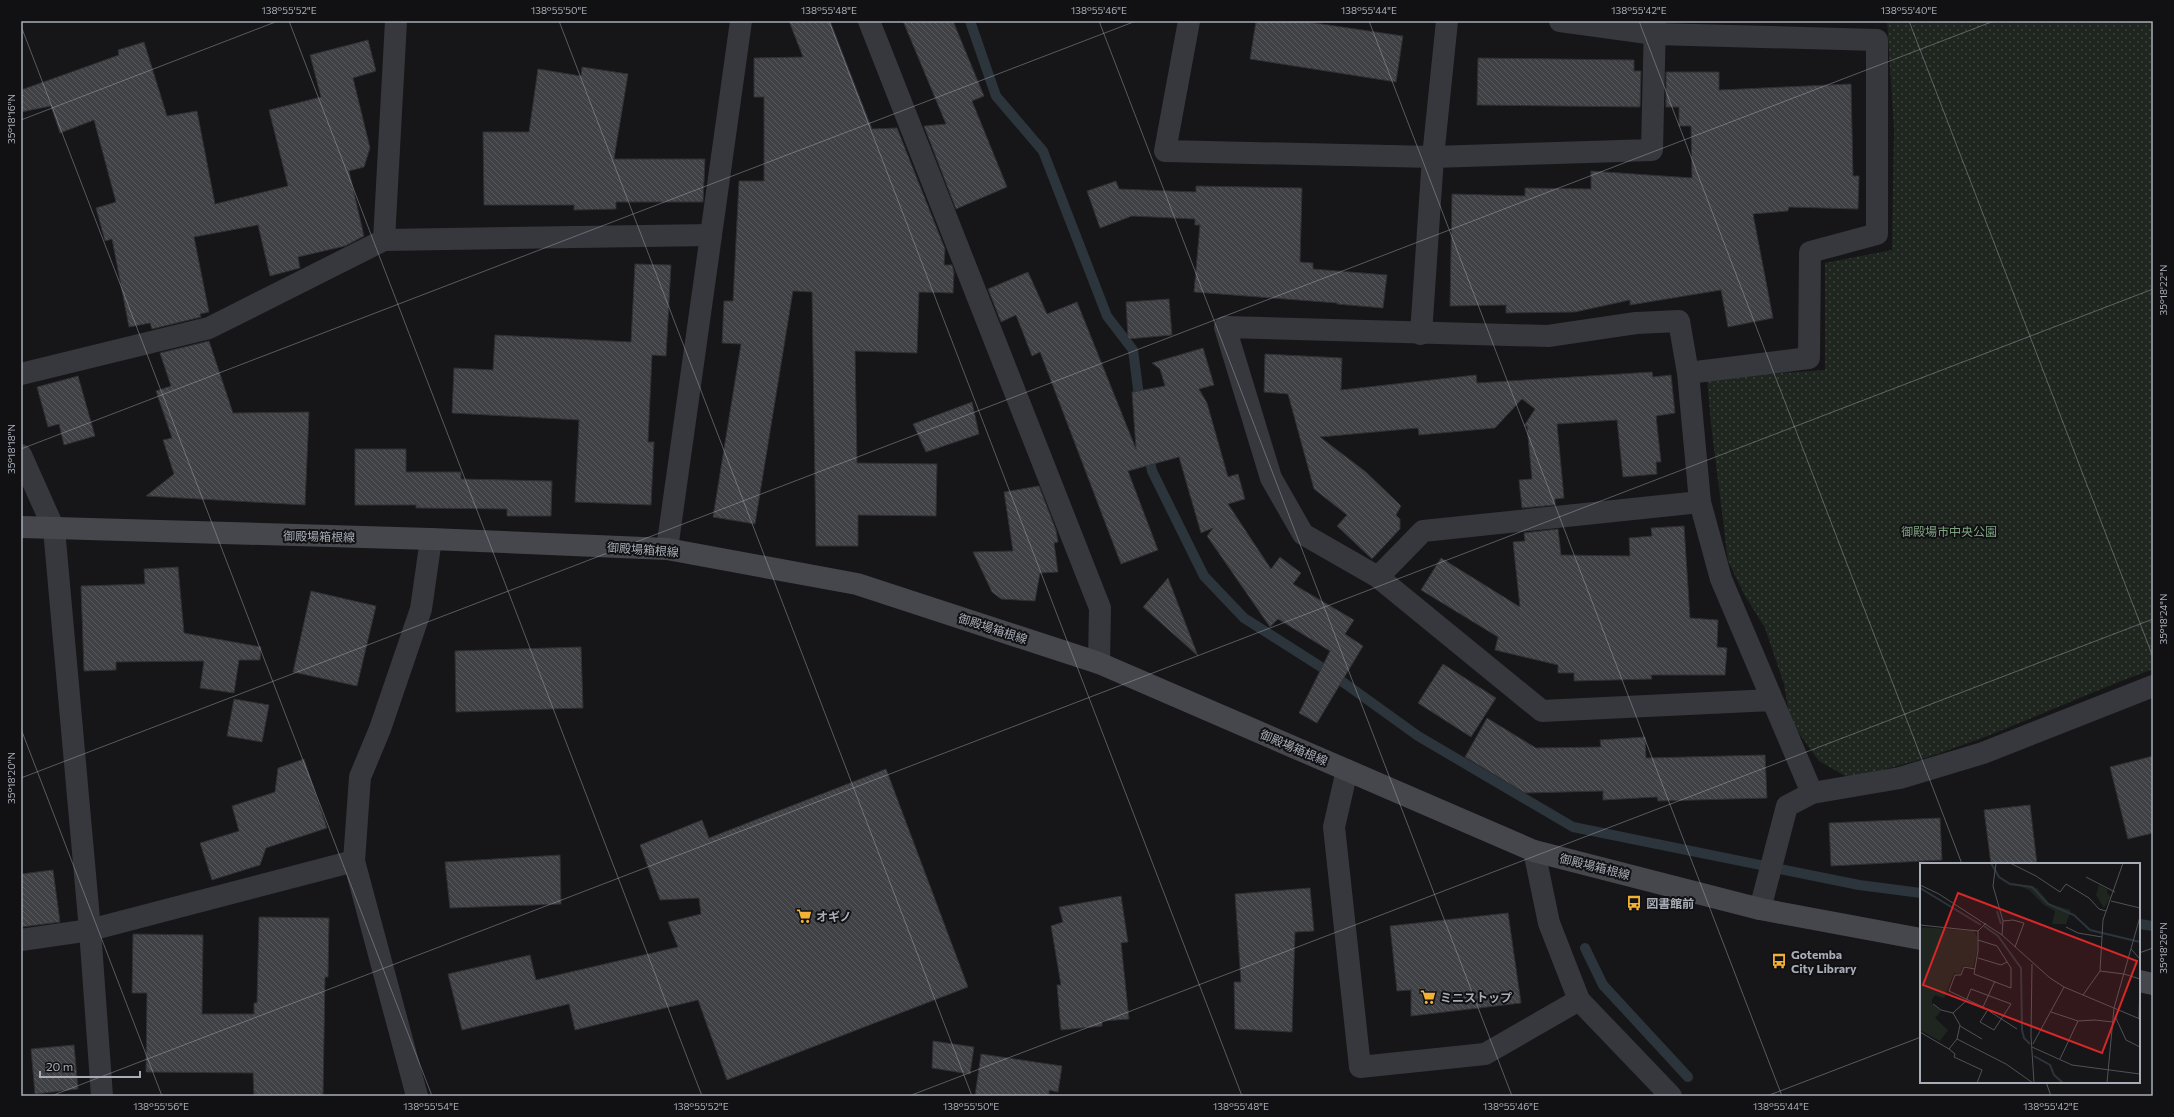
<svg xmlns="http://www.w3.org/2000/svg" width="2174" height="1117" viewBox="0 0 2174 1117" font-family="Commissioner,'Noto Sans JP',sans-serif">
<style>
.park{fill:url(#park-dots)}
.lines{fill:none;stroke-linecap:round;stroke-linejoin:round}
.stream{stroke:#2c353c;stroke-width:10}
.building{fill:url(#building-back-hatch);stroke:#303034}
.minor{stroke:#37383d;stroke-width:22}
.secondary{stroke:#45474d;stroke-width:22}
.ticks{fill:none;stroke:#a8adb8;stroke-width:1;stroke-opacity:0.45}
.labels{text-anchor:middle;dominant-baseline:central;stroke-width:4;stroke-linejoin:round;paint-order:stroke}
.park-label{font-size:12px;fill:#7fa381;stroke:#111113}
.street-label{font-size:12px;fill:#a8adb8;stroke:#111113}
.poi-label{font-size:12px;font-weight:bold;fill:#a8adb8;stroke:#111113;text-anchor:start}
.inset-river{fill:none;stroke:#2c353c;stroke-width:2}
.inset-road{fill:none;stroke:#505258;stroke-width:1}
.view{fill:#d62828;fill-opacity:0.15;stroke:#d62828;stroke-width:2}
.inset-edge{fill:none;stroke:#a8adb8;stroke-width:2}
.neatline{fill:none;stroke:#a8adb8;stroke-width:1.5}
.ticks-label{font-size:10px;text-anchor:middle;fill:#a8adb8}
</style>
<defs>
<pattern id="park-dots" width="8" height="8" patternUnits="userSpaceOnUse"><rect width="8" height="8" fill="#1e261f"/><path d="M2 2h.1M6 6h.1" fill="none" stroke="#3c433d" stroke-width="1.8" stroke-linecap="round"/></pattern>
<pattern id="building-back-hatch" width="6" height="6" patternUnits="userSpaceOnUse"><rect width="6" height="6" fill="#404145"/><path d="M-1 5l2 2M0 0l6 6M5-1l2 2" fill="none" stroke="#595a5e"/></pattern>
</defs>
<rect width="100%" height="100%" fill="#161618"/>
<path class="park" d="M 1887,21 L 2153,21 L 2153,669 C 2051,706 1954,759 1847,777 L 1819,761 L 1790,721 L 1784,684 L 1765,628 L 1744,594 L 1728,561 L 1711,424 L 1707,378 L 1825,370 L 1825,263 L 1892,250 L 1894,129 Z"/>
<g class="lines">
<g class="stream">
<path d="M 970,21 L 996,96 L 1043,151 L 1107,316 L 1133,350 L 1140,404"/>
<path d="M 1148,451 L 1152,471 L 1204,576 L 1244,618 L 1329,672 L 1418,736 L 1573,827 L 1859,885 L 1921,893"/>
<path d="M 2139,924 L 2153,926"/>
<path d="M 1585,948 L 1603,985 L 1688,1077"/>
</g>
</g>
<g class="building">
<path d="M 789,21 L 830,21 L 872,129 L 897,128 L 945,249 L 944,265 L 952,265 L 954,272 L 953,293 L 919,292 L 917,353 L 855,351 L 857,463 L 937,464 L 936,516 L 858,515 L 858,546 L 816,546 L 812,292 L 793,291 L 755,524 L 713,517 L 741,344 L 722,343 L 724,301 L 733,301 L 739,181 L 764,181 L 764,97 L 754,97 L 754,58 L 803,57 Z"/>
<path d="M 903,21 L 953,21 L 984,96 L 972,101 L 1007,187 L 956,209 L 924,126 L 946,124 Z"/>
<path d="M 1256,21 L 1301,21 L 1403,36 L 1396,82 L 1250,59 Z"/>
<path d="M 368,40 L 376,71 L 353,78 L 370,148 L 364,167 L 349,171 L 364,236 L 345,246 L 298,257 L 300,268 L 270,276 L 258,225 L 194,237 L 209,312 L 200,314 L 201,317 L 152,329 L 150,323 L 129,327 L 112,239 L 105,241 L 96,208 L 116,202 L 94,120 L 60,133 L 51,106 L 21,112 L 21,90 L 119,55 L 118,50 L 144,42 L 167,116 L 197,111 L 215,204 L 288,186 L 269,110 L 321,97 L 310,55 Z"/>
<path d="M 1478,58 L 1634,60 L 1634,71 L 1641,71 L 1640,107 L 1477,105 Z"/>
<path d="M 582,67 L 628,74 L 614,159 L 705,159 L 703,202 L 616,202 L 616,209 L 574,210 L 574,205 L 484,205 L 483,132 L 529,132 L 538,69 L 581,76 Z"/>
<path d="M 1666,72 L 1719,72 L 1719,90 L 1851,84 L 1853,176 L 1859,176 L 1858,209 L 1789,207 L 1788,211 L 1753,214 L 1773,318 L 1728,327 L 1721,290 L 1630,305 L 1630,300 L 1575,312 L 1506,313 L 1506,305 L 1450,306 L 1452,194 L 1525,196 L 1525,188 L 1591,189 L 1591,171 L 1692,178 L 1691,126 L 1679,126 L 1679,107 L 1666,107 Z"/>
<path d="M 1116,181 L 1119,189 L 1196,192 L 1196,186 L 1302,188 L 1300,262 L 1313,263 L 1313,269 L 1387,275 L 1383,308 L 1337,304 L 1337,303 L 1194,292 L 1200,225 L 1195,225 L 1195,219 L 1132,216 L 1100,228 L 1087,191 Z"/>
<path d="M 635,264 L 671,265 L 666,356 L 652,355 L 648,442 L 654,442 L 651,505 L 575,502 L 579,420 L 452,413 L 454,368 L 493,370 L 495,335 L 631,342 Z"/>
<path d="M 1028,272 L 1047,314 L 1077,302 L 1136,449 L 1132,392 L 1165,386 L 1160,369 L 1152,363 L 1203,348 L 1214,385 L 1199,389 L 1207,403 L 1228,477 L 1238,474 L 1245,499 L 1228,504 L 1271,569 L 1280,557 L 1301,573 L 1293,584 L 1354,620 L 1345,634 L 1363,646 L 1317,723 L 1299,713 L 1330,651 L 1278,619 L 1270,627 L 1207,536 L 1213,528 L 1201,533 L 1179,457 L 1128,471 L 1158,550 L 1121,564 L 1040,352 L 1032,356 L 1016,315 L 1001,322 L 988,289 Z"/>
<path d="M 1169,299 L 1172,335 L 1128,339 L 1126,302 Z"/>
<path d="M 209,341 L 233,413 L 309,412 L 305,505 L 146,496 L 174,474 L 163,440 L 172,438 L 156,391 L 171,386 L 160,353 Z"/>
<path d="M 1265,354 L 1342,358 L 1341,390 L 1476,375 L 1477,383 L 1652,372 L 1653,377 L 1671,375 L 1675,413 L 1656,416 L 1661,462 L 1656,462 L 1657,474 L 1623,477 L 1617,420 L 1557,424 L 1564,498 L 1555,499 L 1555,505 L 1522,508 L 1519,480 L 1532,479 L 1527,426 L 1524,426 L 1535,409 L 1522,399 L 1495,428 L 1419,435 L 1418,428 L 1320,437 L 1366,472 L 1401,506 L 1396,515 L 1400,519 L 1400,529 L 1372,559 L 1337,526 L 1347,515 L 1314,489 L 1288,394 L 1264,392 Z"/>
<path d="M 78,376 L 95,436 L 64,445 L 59,424 L 48,427 L 37,387 Z"/>
<path d="M 972,402 L 979,434 L 926,452 L 913,424 Z"/>
<path d="M 355,449 L 406,449 L 406,472 L 461,472 L 461,479 L 552,481 L 551,516 L 507,516 L 507,509 L 416,508 L 416,505 L 355,505 Z"/>
<path d="M 1039,486 L 1056,530 L 1058,542 L 1054,543 L 1058,572 L 1040,573 L 1035,601 L 1001,599 L 992,592 L 973,552 L 1013,551 L 1004,492 Z"/>
<path d="M 1684,526 L 1690,618 L 1718,620 L 1717,647 L 1727,648 L 1725,675 L 1651,675 L 1652,679 L 1574,681 L 1574,673 L 1558,673 L 1558,665 L 1495,650 L 1498,637 L 1421,590 L 1441,558 L 1520,607 L 1513,542 L 1525,541 L 1524,533 L 1558,529 L 1561,555 L 1630,556 L 1629,538 L 1652,536 L 1651,528 Z"/>
<path d="M 178,567 L 184,633 L 261,647 L 260,660 L 239,660 L 234,693 L 200,688 L 204,661 L 116,662 L 116,670 L 84,671 L 81,586 L 145,584 L 144,569 Z"/>
<path d="M 1168,578 L 1198,656 L 1143,607 Z"/>
<path d="M 311,591 L 376,606 L 357,686 L 293,672 Z"/>
<path d="M 581,647 L 583,708 L 456,712 L 455,651 Z"/>
<path d="M 1443,664 L 1496,698 L 1471,737 L 1418,703 Z"/>
<path d="M 234,699 L 269,705 L 262,742 L 227,736 Z"/>
<path d="M 1487,718 L 1536,748 L 1601,747 L 1600,740 L 1645,737 L 1646,758 L 1765,755 L 1767,798 L 1658,801 L 1657,797 L 1603,800 L 1603,791 L 1525,793 L 1465,757 Z"/>
<path d="M 2153,756 L 2153,833 L 2128,839 L 2110,767 Z"/>
<path d="M 304,759 L 327,828 L 266,848 L 260,865 L 212,880 L 200,843 L 239,831 L 232,806 L 275,792 L 278,768 Z"/>
<path d="M 886,769 L 968,987 L 727,1080 L 698,1000 L 575,1030 L 569,1004 L 462,1030 L 448,974 L 530,955 L 536,980 L 678,947 L 668,922 L 701,914 L 699,898 L 660,900 L 640,845 L 702,820 L 709,838 Z"/>
<path d="M 2030,805 L 2037,864 L 1991,864 L 1984,810 Z"/>
<path d="M 1940,818 L 1942,860 L 1831,866 L 1829,823 Z"/>
<path d="M 560,855 L 561,904 L 450,908 L 445,862 Z"/>
<path d="M 53,870 L 60,922 L 21,927 L 21,874 Z"/>
<path d="M 1310,888 L 1314,931 L 1295,932 L 1292,1032 L 1235,1029 L 1234,982 L 1241,982 L 1235,894 Z"/>
<path d="M 1121,896 L 1128,942 L 1121,943 L 1129,1019 L 1102,1021 L 1102,1026 L 1061,1030 L 1057,985 L 1061,985 L 1051,926 L 1063,922 L 1059,907 Z"/>
<path d="M 1508,913 L 1521,1003 L 1411,1016 L 1411,990 L 1397,991 L 1390,926 Z"/>
<path d="M 259,917 L 329,918 L 328,977 L 325,977 L 323,1096 L 254,1096 L 253,1073 L 146,1072 L 147,993 L 132,993 L 133,934 L 203,935 L 202,1014 L 254,1014 L 254,1003 L 257,1003 Z"/>
<path d="M 933,1041 L 974,1047 L 970,1074 L 932,1068 Z"/>
<path d="M 74,1045 L 78,1089 L 35,1094 L 31,1049 Z"/>
<path d="M 981,1054 L 1062,1066 L 1058,1092 L 1049,1090 L 1049,1096 L 975,1096 Z"/>
</g>
<g class="lines">
<g class="minor">
<path d="M 869,21 L 1100,608 L 1099,663"/>
<path d="M 1189,21 L 1165,151 L 1433,157 L 1652,150 L 1655,21"/>
<path d="M 1560,21 L 1655,34 L 1877,40 L 1877,234 L 1810,252 L 1809,358 L 1688,373"/>
<path d="M 384,240 L 396,21"/>
<path d="M 1421,334 L 1433,157 L 1447,21"/>
<path d="M 21,374 L 209,328 L 384,240 L 711,235"/>
<path d="M 21,455 L 54,529 L 90,930 L 102,1096"/>
<path d="M 667,549 L 741,21"/>
<path d="M 1378,577 L 1423,531 L 1700,502"/>
<path d="M 1772,700 L 1542,711 L 1378,577 L 1303,534 L 1271,478 L 1225,327 L 1548,336 L 1636,323 L 1679,321 L 1688,373 L 1700,502 L 1721,579 L 1812,793"/>
<path d="M 1347,770 L 1334,827 L 1360,1067 L 1485,1054 L 1579,1000"/>
<path d="M 1534,851 L 1549,923 L 1579,1000 L 1671,1096"/>
<path d="M 1760,909 L 1787,806 L 1812,793 L 1900,778 L 1983,753 L 2153,686"/>
<path d="M 21,940 L 90,930 L 354,861"/>
<path d="M 417,1096 L 354,861 L 360,777 L 380,729 L 421,609 L 431,539"/>
</g>
<g class="secondary">
<path d="M 21,527 L 431,539 L 667,549 L 857,584 L 1099,663 L 1534,851 L 1760,909 L 1921,939"/>
<path d="M 2139,981 L 2153,984"/>
</g>
</g>
<path class="ticks" d="M 289,21 L 702,1096M 559,21 L 972,1096M 829,21 L 1242,1096M 1099,21 L 1512,1096M 1369,21 L 1782,1096M 1639,21 L 1962,864M 1909,21 L 2153,657M 21,26 L 432,1096M 21,120 L 278,21M 21,449 L 1136,21M 21,729 L 162,1096M 21,778 L 1994,21M 2139,953 L 2153,948M 2046,1082 L 2051,1096M 51,1096 L 2153,289M 909,1096 L 2153,619M 1767,1096 L 1921,1037"/>
<defs>
<g id="bus-bare" transform="scale(1.2)"><path d="M-5-6H5V4H4V6H2V4H-2V6H-4V4H-5ZM-3.5-4V0h7V-4ZM-3.5 1.2v1.5H-2V1.2ZM2 1.2v1.5H3.5V1.2Z" fill="#f2b134" stroke="#111113" stroke-width="2.5" paint-order="stroke"/></g>
<g id="supermarket-bare" transform="scale(1.2)"><path d="M-6-5.5h2.5l.6 2H6L4.5 2H-2.5L-4.4-4H-6ZM-1.5 3.2a1.3 1.3 0 1 0 .1 0ZM3 3.2a1.3 1.3 0 1 0 .1 0Z" fill="#f2b134" stroke="#111113" stroke-width="2.5" paint-order="stroke"/></g>
</defs>
<g fill-rule="evenodd">
<use href="#bus-bare" x="1634" y="903"/>
<use href="#supermarket-bare" x="804" y="916"/>
<use href="#bus-bare" x="1779" y="961"/>
<use href="#supermarket-bare" x="1428" y="997"/>
</g>
<g class="labels">
<g class="park-label">
<text x="1949" y="531">御殿場市中央公園</text>
</g>
<g class="street-label">
<text transform="translate(319 536) rotate(1)">御殿場箱根線</text>
<text transform="translate(643 549) rotate(4)">御殿場箱根線</text>
<text transform="translate(993 628) rotate(18)">御殿場箱根線</text>
<text transform="translate(1294 747) rotate(23)">御殿場箱根線</text>
<text transform="translate(1595 866) rotate(14)">御殿場箱根線</text>
</g>
<g class="poi-label">
<text x="1646" y="903">図書館前</text>
<text x="816" y="916">オギノ</text>
<text x="1791" y="954">Gotemba<tspan x="1791" dy="14">City Library</tspan></text>
<text x="1440" y="997">ミニストップ</text>
</g>
</g>
<g transform="translate(1920 863)">
<rect width="220" height="220" fill="#161618"/>
<path d="M 89,19 L 117,25 L 130,41 L 151,47 L 146,61 L 132,61 L 135,48 L 124,42 L 109,27 ZM 179,22 L 187,26 L 187,30 L 191,34 L 184,45 L 176,32 Z" fill="#1e261f"/>
<path d="M 0,64 L 54,68 L 57,74 L 57,89 L 53,105 L 43,102 L 40,111 L 34,110 L 24,135 L 15,132 L 12,137 L 12,141 L 21,148 L 15,155 L 28,167 L 20,178 L 0,167 Z" fill="#1e261f"/>
<path class="inset-river" d="M 71,0 L 79,14 L 90,21 L 112,24 L 128,41 L 154,52 L 170,67 L 220,79M 0,25 L 61,62M 77,48 L 81,61M 64,63 L 78,73 L 101,105 L 102,167 L 104,175 L 110,181M 114,193 L 130,202 L 134,212 L 143,220"/>
<path class="inset-road" d="M 76,0 L 73,23 L 83,58 L 82,72M 90,0 L 116,13 L 140,29 L 146,21 L 169,35 L 179,46 L 186,48M 166,14 L 195,29M 0,22 L 19,31 L 82,72 L 130,115 L 144,124 L 220,156M 191,38 L 220,45M 83,58 L 93,57 L 104,60 L 95,84M 0,62 L 58,68 L 66,60M 146,64 L 158,70 L 182,74M 58,68 L 58,88 L 54,111 L 91,125 L 91,105 L 77,83 L 58,77M 211,86 L 220,96M 58,95 L 81,102 L 87,99M 112,101 L 111,173 L 114,220M 55,106 L 44,104 L 41,112 L 35,112 L 29,128 L 63,144 L 97,166M 180,108 L 204,111 L 220,116 L 219,156M 163,132 L 180,108 L 183,57 L 203,0M 63,144 L 75,118M 131,149 L 158,158 L 175,157 L 193,159M 33,150 L 46,138 L 51,126 L 91,141 L 74,167 L 60,159 L 67,148M 195,153 L 206,177 L 220,184M 40,163 L 62,176M 0,169 L 29,186 L 37,176 L 40,162 L 33,150 L 21,147 L 13,141M 37,176 L 86,201 L 113,220M 113,181 L 144,124M 112,184 L 152,202 L 220,211M 29,186 L 35,191 L 34,194 L 62,207 L 57,220M 140,196 L 158,158M 187,220 L 194,145 L 220,54"/>
<path class="view" d="M 38,30 L 217,98 L 182,190 L 3,122 Z"/>
<rect width="220" height="220" class="inset-edge"/>
</g>
<rect width="2174" height="1117" fill="none" stroke="#111113" stroke-width="44"/>
<path d="M40 1071v6h100v-6" fill="none" stroke="#a8adb8" stroke-width="2"/>
<text x="46" y="1071" font-size="12" fill="#a8adb8" stroke="#111113" stroke-width="3" paint-order="stroke">20 m</text>
<rect x="22" y="22" width="2130" height="1073" class="neatline"/>
<g class="ticks-label">
<text x="289" y="14">138°55'52"E</text>
<text x="559" y="14">138°55'50"E</text>
<text x="829" y="14">138°55'48"E</text>
<text x="1099" y="14">138°55'46"E</text>
<text x="1369" y="14">138°55'44"E</text>
<text x="1639" y="14">138°55'42"E</text>
<text x="1909" y="14">138°55'40"E</text>
<text transform="translate(11 119) rotate(-90)" y="4">35°18'16"N</text>
<text transform="translate(2163 290) rotate(-90)" y="4">35°18'22"N</text>
<text transform="translate(11 449) rotate(-90)" y="4">35°18'18"N</text>
<text transform="translate(2163 619) rotate(-90)" y="4">35°18'24"N</text>
<text transform="translate(11 778) rotate(-90)" y="4">35°18'20"N</text>
<text transform="translate(2163 948) rotate(-90)" y="4">35°18'26"N</text>
<text x="161" y="1110">138°55'56"E</text>
<text x="431" y="1110">138°55'54"E</text>
<text x="701" y="1110">138°55'52"E</text>
<text x="971" y="1110">138°55'50"E</text>
<text x="1241" y="1110">138°55'48"E</text>
<text x="1511" y="1110">138°55'46"E</text>
<text x="1781" y="1110">138°55'44"E</text>
<text x="2051" y="1110">138°55'42"E</text>
</g>
</svg>
